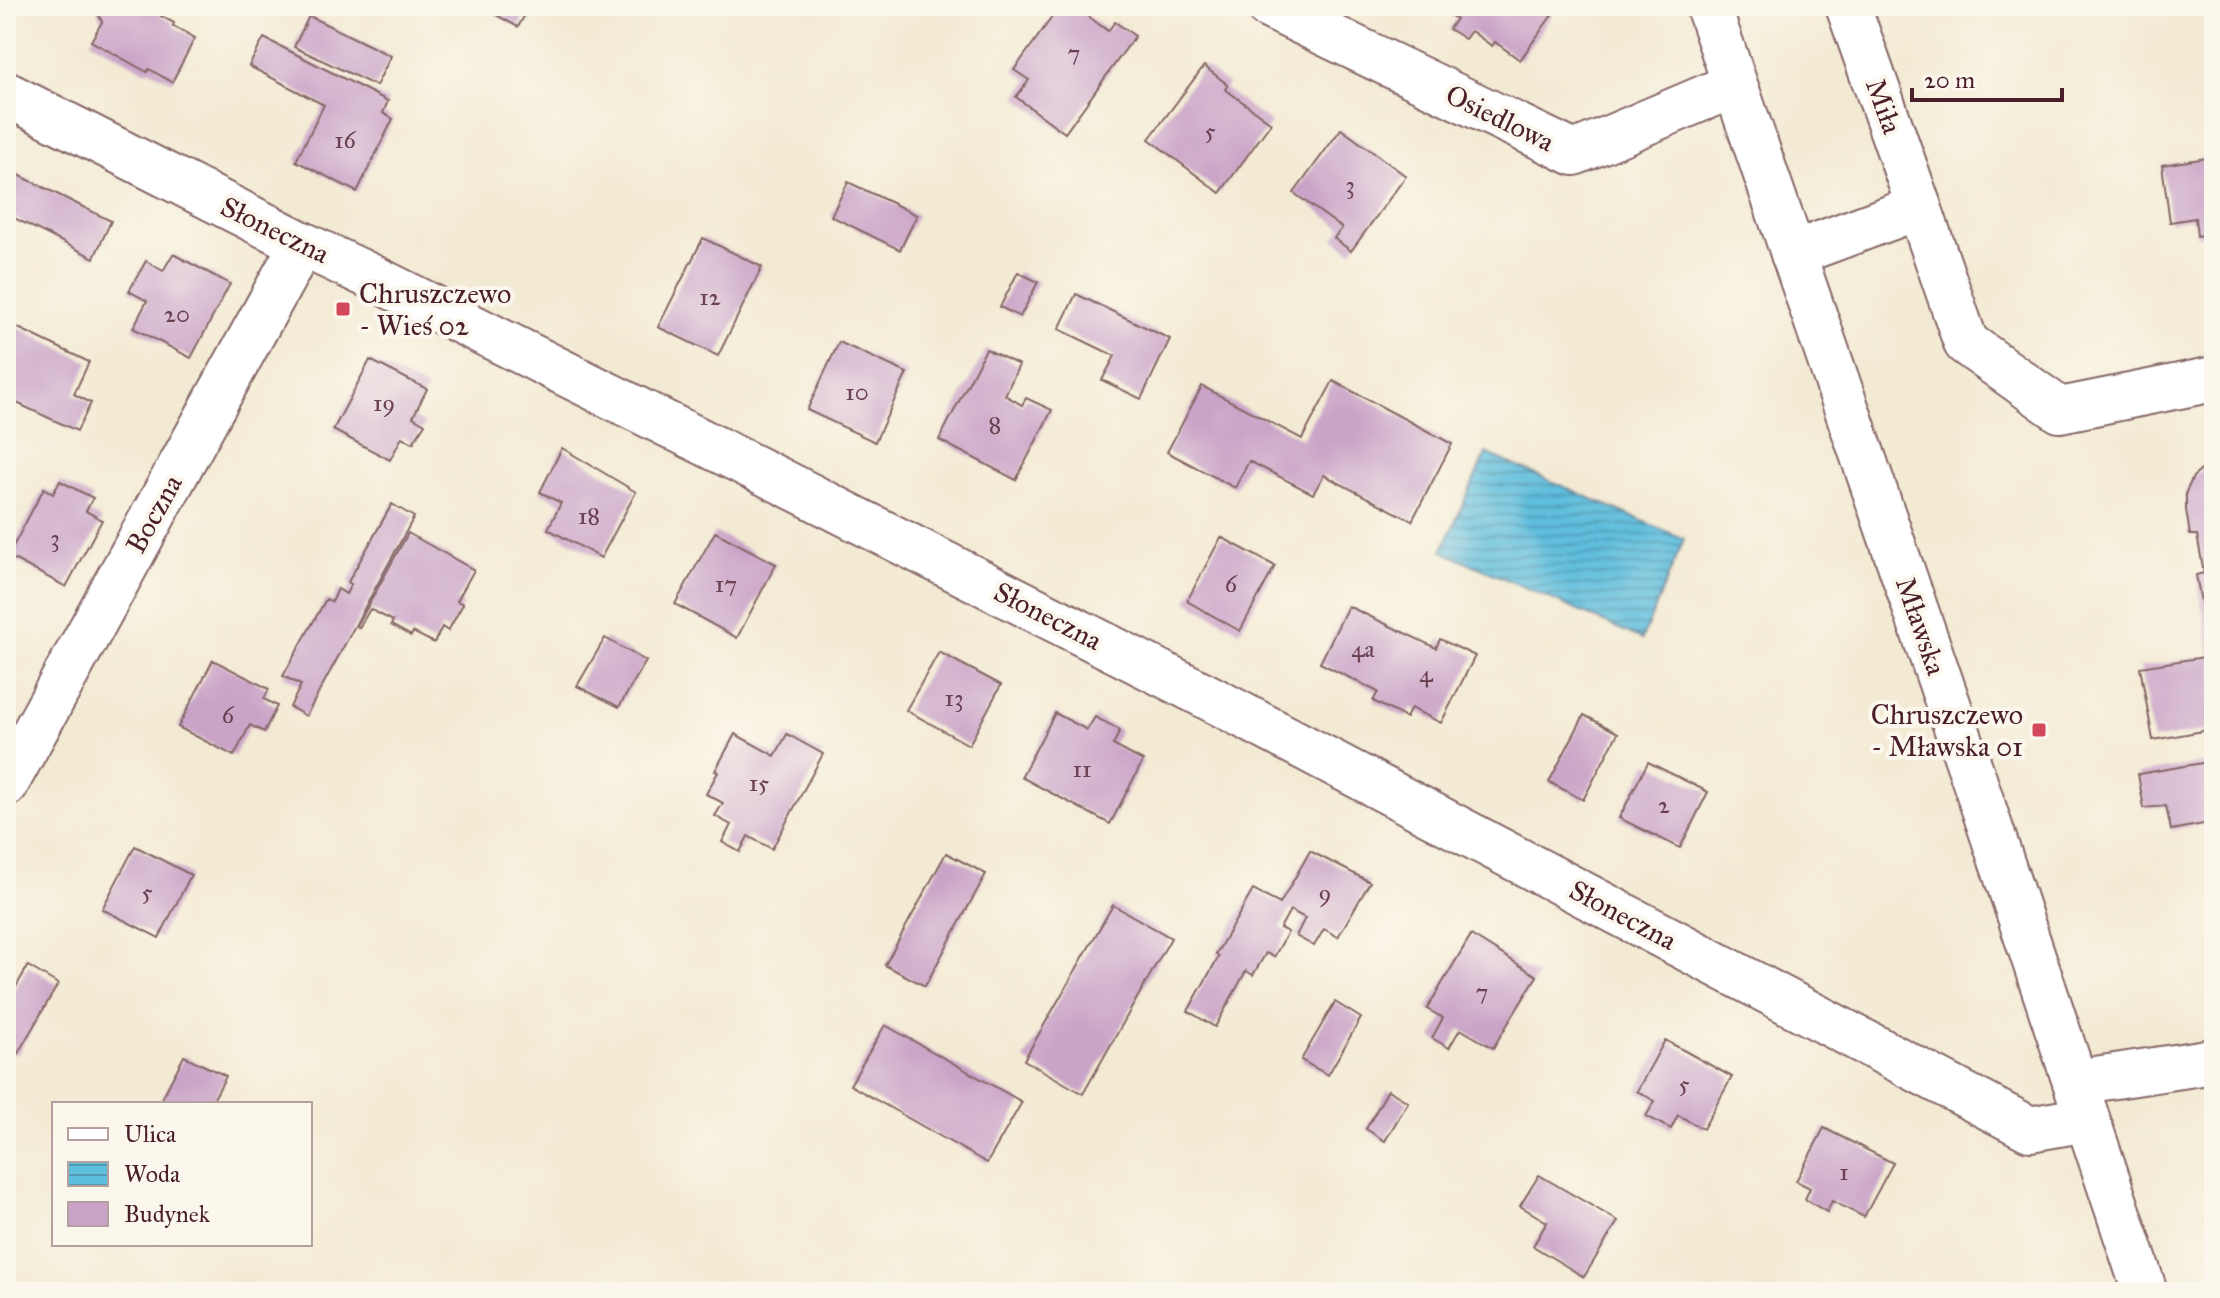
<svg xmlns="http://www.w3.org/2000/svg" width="2220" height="1298" viewBox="0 0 2220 1298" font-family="'IM FELL Great Primer',serif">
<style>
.water{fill:url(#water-rules);stroke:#546e84;stroke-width:2}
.building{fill:#caa4c8}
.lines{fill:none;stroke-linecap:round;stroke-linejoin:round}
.minor-casing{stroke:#856666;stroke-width:48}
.secondary-casing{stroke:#856666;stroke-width:48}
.minor{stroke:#fff;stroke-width:44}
.secondary{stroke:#fff;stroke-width:44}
.poi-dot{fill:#d1495b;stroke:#fbf7ec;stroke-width:3}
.labels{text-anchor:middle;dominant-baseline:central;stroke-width:8;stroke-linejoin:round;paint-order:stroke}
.number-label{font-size:24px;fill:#6a4052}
.street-label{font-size:28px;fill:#4a1f2b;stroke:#fbf7ec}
.poi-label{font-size:28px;fill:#4a1f2b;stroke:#fbf7ec;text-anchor:start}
</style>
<defs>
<pattern id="water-rules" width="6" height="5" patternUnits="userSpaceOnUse" patternTransform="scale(2)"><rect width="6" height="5" fill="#5ebedd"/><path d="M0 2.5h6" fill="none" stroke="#509ab3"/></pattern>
</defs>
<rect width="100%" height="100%" fill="#fbf7ec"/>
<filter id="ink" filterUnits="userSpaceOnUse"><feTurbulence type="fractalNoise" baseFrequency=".0125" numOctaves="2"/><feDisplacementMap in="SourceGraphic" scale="16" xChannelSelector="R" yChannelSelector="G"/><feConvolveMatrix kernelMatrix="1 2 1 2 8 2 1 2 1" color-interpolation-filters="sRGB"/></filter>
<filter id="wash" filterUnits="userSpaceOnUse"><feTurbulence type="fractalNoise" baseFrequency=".006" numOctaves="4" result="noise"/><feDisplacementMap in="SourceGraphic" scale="32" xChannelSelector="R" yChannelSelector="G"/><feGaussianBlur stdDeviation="1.8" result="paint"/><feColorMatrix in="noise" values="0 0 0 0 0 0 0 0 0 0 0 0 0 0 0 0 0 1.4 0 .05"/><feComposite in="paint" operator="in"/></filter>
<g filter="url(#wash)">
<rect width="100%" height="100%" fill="#f3ead3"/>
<path class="water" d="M 1486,453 L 1684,539 L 1642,639 L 1442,551 Z"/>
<g id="blocks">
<g class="building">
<path d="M 100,6 L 143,6 L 174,23 L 173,26 L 195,38 L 172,82 L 149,69 L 147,72 L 91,41 L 102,22 L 97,11 Z"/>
<path d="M 480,6 L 530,6 L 518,27 Z"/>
<path d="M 1060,6 L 1074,6 L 1108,31 L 1115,22 L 1135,36 L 1065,133 L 1016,97 L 1029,80 L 1014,70 Z"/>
<path d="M 1438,6 L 1540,6 L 1552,15 L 1520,60 L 1495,42 L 1492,46 L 1471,31 L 1465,39 L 1449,29 L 1456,19 Z"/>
<path d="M 309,16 L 391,56 L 376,86 L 294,47 Z"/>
<path d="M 264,38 L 388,101 L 383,113 L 393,119 L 357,192 L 296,161 L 324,105 L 249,66 Z"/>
<path d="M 1204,66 L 1228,85 L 1225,89 L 1271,123 L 1220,193 L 1149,139 Z"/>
<path d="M 1341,129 L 1406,176 L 1351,251 L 1334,238 L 1342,228 L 1294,193 Z"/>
<path d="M 2214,157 L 2214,233 L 2197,236 L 2195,218 L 2170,222 L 2162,165 Z"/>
<path d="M 7,169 L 111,221 L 94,258 L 6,214 Z"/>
<path d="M 848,182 L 917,215 L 900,250 L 831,216 Z"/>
<path d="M 703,238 L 762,267 L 718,356 L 658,327 Z"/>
<path d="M 173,254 L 230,284 L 191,358 L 133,328 L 147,301 L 129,291 L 146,261 L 163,271 Z"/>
<path d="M 1018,272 L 1038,282 L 1020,317 L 1000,307 Z"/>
<path d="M 1076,294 L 1170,339 L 1141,399 L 1102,380 L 1115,356 L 1059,329 Z"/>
<path d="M 6,322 L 89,362 L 74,394 L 91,403 L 77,431 L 6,398 Z"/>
<path d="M 839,342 L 907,373 L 875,442 L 807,410 Z"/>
<path d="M 986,349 L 1019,365 L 1005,395 L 1022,405 L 1026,398 L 1052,410 L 1016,480 L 939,440 Z"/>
<path d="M 370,360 L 427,389 L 413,417 L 425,424 L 413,443 L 402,437 L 390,460 L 333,430 Z"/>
<path d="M 1333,381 L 1452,444 L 1412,521 L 1324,475 L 1313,494 L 1249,461 L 1235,488 L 1167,452 L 1202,386 L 1302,439 Z"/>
<path d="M 562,448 L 636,492 L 601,558 L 548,529 L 561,503 L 540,492 Z"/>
<path d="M 2214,466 L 2214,729 L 2153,740 L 2140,667 L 2211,656 L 2196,575 L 2204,573 L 2197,535 L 2190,535 L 2186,510 L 2186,492 L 2193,477 L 2205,467 Z"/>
<path d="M 60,481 L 93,498 L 86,511 L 102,520 L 66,587 L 8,556 L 44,488 L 53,494 Z"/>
<path d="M 392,504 L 414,517 L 306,716 L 290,707 L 301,685 L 283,676 L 326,599 L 332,602 L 338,589 L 346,594 L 351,584 L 348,582 Z"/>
<path d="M 715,532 L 776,564 L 737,638 L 675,604 Z"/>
<path d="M 408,533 L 474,570 L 457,601 L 463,604 L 448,631 L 442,627 L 434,643 L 413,632 L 411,636 L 391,625 L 393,621 L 370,609 L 359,628 L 357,626 Z"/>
<path d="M 1221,537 L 1275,566 L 1240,631 L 1187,601 Z"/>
<path d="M 1348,606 L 1436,648 L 1440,639 L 1475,656 L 1441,723 L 1411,708 L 1406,718 L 1373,701 L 1378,692 L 1320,663 Z"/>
<path d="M 605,638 L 646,661 L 619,707 L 577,686 Z"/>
<path d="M 939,652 L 1001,685 L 969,745 L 906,710 Z"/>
<path d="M 213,660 L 269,689 L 264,699 L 277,706 L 264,732 L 250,725 L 234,756 L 178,727 Z"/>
<path d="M 1055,713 L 1087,730 L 1095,717 L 1120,730 L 1113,745 L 1143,761 L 1110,824 L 1021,777 Z"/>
<path d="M 1584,715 L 1618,733 L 1583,800 L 1549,782 Z"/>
<path d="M 735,734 L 775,756 L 787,734 L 823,754 L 772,849 L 748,836 L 740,852 L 722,842 L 731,825 L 715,816 L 723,803 L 706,794 L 718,772 L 715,771 Z"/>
<path d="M 2214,761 L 2214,822 L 2171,830 L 2166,806 L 2144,808 L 2138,774 Z"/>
<path d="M 1648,762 L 1708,792 L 1680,848 L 1619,818 Z"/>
<path d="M 135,846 L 191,875 L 159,938 L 102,909 Z"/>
<path d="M 1310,851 L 1370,882 L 1338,937 L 1324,929 L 1314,946 L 1296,936 L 1305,918 L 1290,910 L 1280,928 L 1288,932 L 1274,957 L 1266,953 L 1253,975 L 1246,971 L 1215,1027 L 1188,1011 L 1219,956 L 1216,954 L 1253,890 L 1280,904 Z"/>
<path d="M 946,853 L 986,874 L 925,986 L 885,965 Z"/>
<path d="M 1113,905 L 1171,938 L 1083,1094 L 1024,1060 Z"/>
<path d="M 1471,935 L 1537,976 L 1493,1048 L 1460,1029 L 1449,1048 L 1432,1038 L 1443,1018 L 1427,1009 Z"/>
<path d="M 28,966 L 58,984 L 17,1055 L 6,1049 L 6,1004 Z"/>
<path d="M 1335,1002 L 1361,1018 L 1328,1075 L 1301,1060 Z"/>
<path d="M 885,1025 L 1022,1102 L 987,1163 L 850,1085 Z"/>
<path d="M 1665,1040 L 1732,1077 L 1703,1129 L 1678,1115 L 1671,1129 L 1646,1116 L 1655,1101 L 1637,1091 Z"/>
<path d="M 184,1056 L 226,1076 L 211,1104 L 159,1104 Z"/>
<path d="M 1388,1090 L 1408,1102 L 1385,1141 L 1366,1129 Z"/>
<path d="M 1824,1128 L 1893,1163 L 1864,1217 L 1832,1201 L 1827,1212 L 1805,1199 L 1810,1188 L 1796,1181 Z"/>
<path d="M 1539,1175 L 1618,1221 L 1584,1277 L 1533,1246 L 1547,1222 L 1520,1206 Z"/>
</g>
</g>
</g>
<g filter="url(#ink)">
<use href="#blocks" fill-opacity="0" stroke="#856666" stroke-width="2"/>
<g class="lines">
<g class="minor-casing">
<g id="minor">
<path d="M 1268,6 L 1574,153 L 1734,85"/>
<path d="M 1848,6 L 1919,207"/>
<path d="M 6,94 L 302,244 L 372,277 L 775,478 L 1206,696 L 2030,1129 L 2086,1119"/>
<path d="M 1793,254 L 1919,207 L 1966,343 L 2060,410 L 2214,379"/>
<path d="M 6,784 L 302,244"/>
<path d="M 2076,1082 L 2214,1061"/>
</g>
</g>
<g class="secondary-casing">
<path id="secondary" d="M 1708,6 L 1975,782 L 2145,1292"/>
</g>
<use href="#minor" class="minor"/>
<use href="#secondary" class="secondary"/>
</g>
</g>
<g class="poi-dot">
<rect x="335" y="301" width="16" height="16" rx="4"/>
<rect x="2031" y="722" width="16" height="16" rx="4"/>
</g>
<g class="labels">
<g class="number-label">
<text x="1074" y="53">7</text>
<text x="1210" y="131">5</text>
<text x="345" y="140">16</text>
<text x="1350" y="185">3</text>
<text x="710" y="297">12</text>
<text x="177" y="314">20</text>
<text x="857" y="392">10</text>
<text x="384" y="403">19</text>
<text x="995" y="425">8</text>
<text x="589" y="516">18</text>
<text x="55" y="538">3</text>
<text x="726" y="584">17</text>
<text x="1231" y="584">6</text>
<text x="1363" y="649">4a</text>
<text x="1426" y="674">4</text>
<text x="954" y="698">13</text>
<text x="228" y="715">6</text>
<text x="1082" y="769">11</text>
<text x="759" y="783">15</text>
<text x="1664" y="805">2</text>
<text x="147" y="892">5</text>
<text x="1325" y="893">9</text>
<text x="1482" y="992">7</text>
<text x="1684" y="1084">5</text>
<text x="1844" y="1172">1</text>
</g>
<g class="street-label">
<text transform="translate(1884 106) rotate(70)">Miła</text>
<text transform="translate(1500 118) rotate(26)">Osiedlowa</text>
<text transform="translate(275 230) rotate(26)">Słoneczna</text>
<text transform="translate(154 514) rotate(-61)">Boczna</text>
<text transform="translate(1048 616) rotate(27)">Słoneczna</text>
<text transform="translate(1921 626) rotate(71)">Mławska</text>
<text transform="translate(1623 915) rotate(28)">Słoneczna</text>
</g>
<g class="poi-label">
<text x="359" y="293">Chruszczewo<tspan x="359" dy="32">- Wieś 02</tspan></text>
<text x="2023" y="714" text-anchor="end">Chruszczewo<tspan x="2023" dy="32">- Mławska 01</tspan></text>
</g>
</g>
<rect width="2220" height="1298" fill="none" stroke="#fbf7ec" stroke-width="32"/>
<rect x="52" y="1102" width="260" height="144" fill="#fbf7ec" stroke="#b4a19f" stroke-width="2"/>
<rect x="68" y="1128" width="40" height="12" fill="#ffffff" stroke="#b4a19f" stroke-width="2"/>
<text x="124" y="1142" font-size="24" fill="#4a1f2b">Ulica</text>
<rect x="68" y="1162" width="40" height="24" fill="url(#water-rules)" stroke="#b4a19f" stroke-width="2"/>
<text x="124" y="1182" font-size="24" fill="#4a1f2b">Woda</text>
<rect x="68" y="1202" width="40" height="24" fill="#caa4c8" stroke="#b4a19f" stroke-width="2"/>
<text x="124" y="1222" font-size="24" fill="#4a1f2b">Budynek</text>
<path d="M1912 88v12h150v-12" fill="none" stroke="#4a1f2b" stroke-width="4"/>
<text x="1924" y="88" font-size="24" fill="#4a1f2b" stroke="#fbf7ec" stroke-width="6" paint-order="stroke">20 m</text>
</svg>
